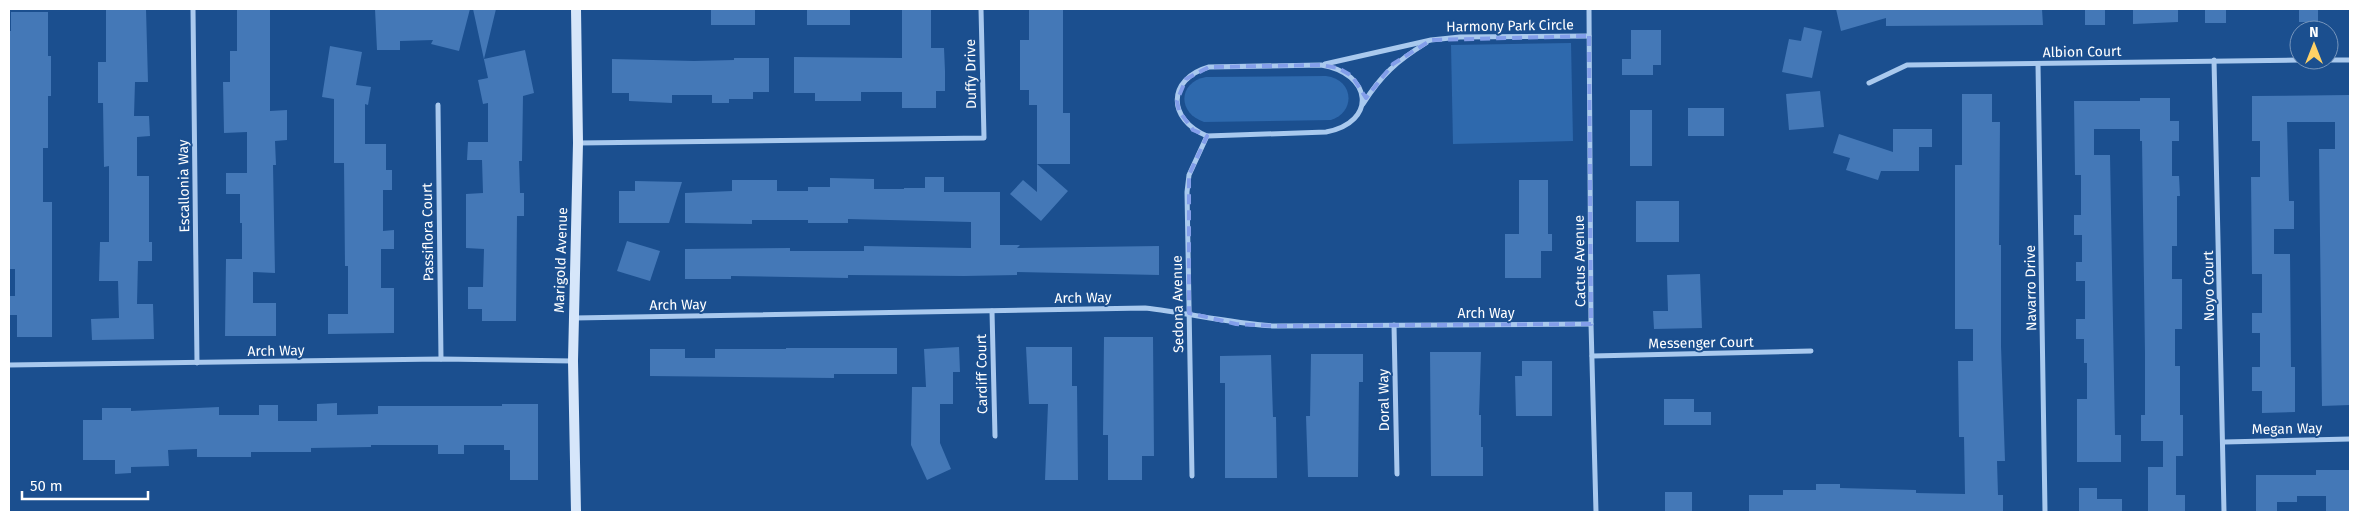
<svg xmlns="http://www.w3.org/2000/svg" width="2359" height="521" viewBox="0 0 2359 521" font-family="'Fira Sans',sans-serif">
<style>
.green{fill:#2e69ad}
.building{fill:#4478b7}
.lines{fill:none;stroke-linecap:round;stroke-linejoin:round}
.street{stroke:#a9c9ee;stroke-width:5}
.secondary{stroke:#d6e6fa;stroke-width:10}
.marked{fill:none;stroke:#839eea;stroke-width:4;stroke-dasharray:10 6;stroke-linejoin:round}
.labels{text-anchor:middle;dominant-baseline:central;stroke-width:4;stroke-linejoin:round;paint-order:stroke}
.street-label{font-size:14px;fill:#fff;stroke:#1b4f8f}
</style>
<rect width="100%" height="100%" fill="#1b4f8f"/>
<g class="green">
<path d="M 1571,43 L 1573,141 L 1453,144 L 1451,45 Z"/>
<path d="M 1326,76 C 1353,79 1357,111 1331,120 L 1204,122 C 1177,113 1178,82 1206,77 Z"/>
</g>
<g class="building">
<path d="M 106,9 L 146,9 L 148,82 L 135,82 L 134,116 L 149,116 L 150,136 L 137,137 L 137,176 L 149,176 L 149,242 L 152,242 L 152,261 L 138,261 L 137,304 L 153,304 L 154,339 L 92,340 L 91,319 L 119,318 L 118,281 L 99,281 L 100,242 L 109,242 L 109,166 L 104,167 L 103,103 L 98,103 L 98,62 L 106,62 Z"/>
<path d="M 237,9 L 270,9 L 270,111 L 287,110 L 287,140 L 275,141 L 276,165 L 273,165 L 275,273 L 253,272 L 253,303 L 276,303 L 276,336 L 225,336 L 226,259 L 242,259 L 242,223 L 240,223 L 240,194 L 226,194 L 226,173 L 247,173 L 247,132 L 224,133 L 223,82 L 230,82 L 230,51 L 237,51 Z"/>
<path d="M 375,9 L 470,9 L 459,51 L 431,44 L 433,40 L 400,41 L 400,50 L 377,50 Z"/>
<path d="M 473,9 L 496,9 L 484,59 L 525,50 L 534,93 L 523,96 L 522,161 L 519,161 L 520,193 L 524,193 L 524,216 L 517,216 L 516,321 L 482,321 L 482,309 L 468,309 L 468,287 L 483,287 L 484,249 L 466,248 L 466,194 L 483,193 L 482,160 L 467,160 L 468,142 L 488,142 L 488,103 L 483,104 L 478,80 L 488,78 Z"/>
<rect x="711" y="9" width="44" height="16"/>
<rect x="807" y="9" width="43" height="16"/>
<path d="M 902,9 L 931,9 L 931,48 L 944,48 L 945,71 L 945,91 L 936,91 L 936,108 L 902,108 L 902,92 L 861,92 L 861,101 L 815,101 L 815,93 L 794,93 L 794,57 L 902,58 Z"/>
<path d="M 1029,9 L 1063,9 L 1063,113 L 1070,113 L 1070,164 L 1037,164 L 1068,191 L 1041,221 L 1010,194 L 1023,180 L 1037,192 L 1037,105 L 1029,105 L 1029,90 L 1020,90 L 1020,40 L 1029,40 Z"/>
<path d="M 1836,9 L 2042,9 L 2043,25 L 1886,26 L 1886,18 L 1841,31 Z"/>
<rect x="2085" y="9" width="20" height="16"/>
<path d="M 2133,9 L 2178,9 L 2178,22 L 2133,24 Z"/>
<rect x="2205" y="9" width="21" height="14"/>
<rect x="2299" y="9" width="19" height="13"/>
<path d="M 11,12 L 48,12 L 48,56 L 51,56 L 51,96 L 48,96 L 48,148 L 43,148 L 43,202 L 52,202 L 52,337 L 17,337 L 17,315 L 9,315 L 9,296 L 15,296 L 15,269 L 9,269 L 9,31 L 11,31 Z"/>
<path d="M 1804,27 L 1822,31 L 1812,78 L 1782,72 L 1789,39 L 1801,41 Z"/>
<path d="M 1631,30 L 1661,30 L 1661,65 L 1653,65 L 1653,75 L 1622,75 L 1622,59 L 1631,59 Z"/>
<path d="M 330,46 L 362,52 L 356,85 L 371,87 L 368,105 L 365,104 L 365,144 L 386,144 L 386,170 L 392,170 L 392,190 L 383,190 L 383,231 L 394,230 L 394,249 L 381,249 L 381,288 L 394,288 L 394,333 L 328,334 L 328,314 L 348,314 L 348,266 L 345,266 L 344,163 L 334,163 L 334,99 L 322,97 Z"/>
<path d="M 734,58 L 769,58 L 769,92 L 753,92 L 753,99 L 729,99 L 729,103 L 712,103 L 712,95 L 672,95 L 672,103 L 629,101 L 629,93 L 612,93 L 612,59 L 694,61 L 734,60 Z"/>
<path d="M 1820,91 L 1824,127 L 1789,130 L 1786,94 Z"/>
<path d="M 1962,94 L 1992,94 L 1992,122 L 2000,122 L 1999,245 L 2001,245 L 2001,346 L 2005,461 L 1997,461 L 1998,495 L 2003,495 L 2003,512 L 1749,512 L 1749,495 L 1783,495 L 1783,490 L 1816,490 L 1816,484 L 1840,484 L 1840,488 L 1916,490 L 1916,493 L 1965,494 L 1964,437 L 1959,437 L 1958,361 L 1973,361 L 1973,329 L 1955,329 L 1955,165 L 1962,165 Z"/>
<path d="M 2350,95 L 2350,405 L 2322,406 L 2319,149 L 2335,149 L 2335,122 L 2287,122 L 2289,201 L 2294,201 L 2294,229 L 2274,229 L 2274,254 L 2290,254 L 2291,367 L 2295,367 L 2295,412 L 2262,413 L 2262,391 L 2252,391 L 2252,367 L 2260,367 L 2260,333 L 2252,333 L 2252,313 L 2262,313 L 2262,274 L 2252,274 L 2251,177 L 2260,177 L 2260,141 L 2252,141 L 2252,96 Z"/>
<path d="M 2140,98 L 2170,98 L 2170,121 L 2179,121 L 2179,141 L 2172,141 L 2172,176 L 2179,176 L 2180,196 L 2177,196 L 2177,246 L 2172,246 L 2172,279 L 2182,279 L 2182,329 L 2175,329 L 2175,366 L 2180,366 L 2180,415 L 2183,415 L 2183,456 L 2176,456 L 2176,495 L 2185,495 L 2185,512 L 2148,512 L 2148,467 L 2163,467 L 2163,441 L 2141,441 L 2141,415 L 2145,415 L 2145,354 L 2142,141 L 2140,141 L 2140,129 L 2094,129 L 2094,155 L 2110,155 L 2115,435 L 2121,435 L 2121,462 L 2077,462 L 2077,399 L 2087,399 L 2087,363 L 2084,363 L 2084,339 L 2076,339 L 2076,319 L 2085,319 L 2085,281 L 2076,281 L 2076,262 L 2082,262 L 2082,235 L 2074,235 L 2074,215 L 2081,215 L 2081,175 L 2075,175 L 2074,101 L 2140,101 Z"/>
<rect x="1688" y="108" width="36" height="28"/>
<rect x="1630" y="110" width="22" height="56"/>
<path d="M 1893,129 L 1932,129 L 1932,147 L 1919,147 L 1919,171 L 1881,171 L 1878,180 L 1846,170 L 1850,158 L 1833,153 L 1839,134 L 1893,152 Z"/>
<path d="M 925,177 L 944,177 L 944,192 L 1000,192 L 1000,245 L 1020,245 L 1017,248 L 1159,246 L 1159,275 L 1017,272 L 1017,275 L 964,276 L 848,275 L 848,278 L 731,276 L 731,279 L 685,279 L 685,249 L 790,248 L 790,251 L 864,251 L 864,246 L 971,248 L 971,222 L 848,219 L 848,223 L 808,223 L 808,220 L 752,220 L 752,224 L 685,223 L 685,193 L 732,191 L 732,180 L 777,180 L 777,191 L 808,191 L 808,187 L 830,187 L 830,178 L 874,179 L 874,189 L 904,189 L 904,188 L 925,188 Z"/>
<path d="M 1519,180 L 1548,180 L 1548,234 L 1552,234 L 1552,251 L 1541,251 L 1541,278 L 1505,278 L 1505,234 L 1519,234 Z"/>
<path d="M 635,181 L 682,182 L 669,223 L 619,223 L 619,191 L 635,191 Z"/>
<rect x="1636" y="201" width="43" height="41"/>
<path d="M 627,241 L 660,251 L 650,281 L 617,271 Z"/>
<path d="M 1700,274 L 1702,328 L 1654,329 L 1653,311 L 1668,311 L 1667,275 Z"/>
<path d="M 1104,337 L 1153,337 L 1154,456 L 1142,456 L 1142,480 L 1108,480 L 1108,435 L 1103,435 Z"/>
<path d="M 959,347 L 960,372 L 953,372 L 953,404 L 940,404 L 940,443 L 951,469 L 927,480 L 911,445 L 912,387 L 926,387 L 924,349 Z"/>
<path d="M 1026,347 L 1072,347 L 1072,386 L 1077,386 L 1078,480 L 1045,480 L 1048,404 L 1029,404 Z"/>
<path d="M 786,348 L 897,348 L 897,374 L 834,374 L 834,378 L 650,376 L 650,349 L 685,349 L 685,358 L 715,358 L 715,349 L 786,349 Z"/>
<path d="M 1430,352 L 1481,352 L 1479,415 L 1481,415 L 1481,447 L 1483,447 L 1483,476 L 1431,476 Z"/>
<path d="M 1311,354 L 1363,354 L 1363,382 L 1359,382 L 1358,477 L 1308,477 L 1306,416 L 1310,416 Z"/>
<path d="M 1271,355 L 1273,417 L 1276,417 L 1277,478 L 1225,478 L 1225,383 L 1220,383 L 1220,356 Z"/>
<path d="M 1522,361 L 1552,361 L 1552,416 L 1516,416 L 1515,376 L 1522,376 Z"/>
<path d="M 1664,399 L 1694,399 L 1694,412 L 1711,412 L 1711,425 L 1664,425 Z"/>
<path d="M 337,403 L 337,415 L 378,414 L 378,406 L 502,406 L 502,404 L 538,404 L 538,480 L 510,480 L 510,450 L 504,450 L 504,445 L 464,445 L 464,454 L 438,454 L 438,445 L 371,445 L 371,447 L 311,448 L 311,452 L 251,452 L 251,457 L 197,457 L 197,449 L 168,450 L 169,466 L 131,467 L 131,473 L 115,474 L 115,460 L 83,460 L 83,420 L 102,420 L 102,408 L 131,408 L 131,411 L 219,407 L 219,415 L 259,415 L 259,405 L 278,405 L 278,421 L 317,421 L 317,404 Z"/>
<path d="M 2316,470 L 2350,470 L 2350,512 L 2326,512 L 2326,496 L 2297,496 L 2297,502 L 2277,502 L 2277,512 L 2256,512 L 2256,475 L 2316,475 Z"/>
<path d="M 2079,488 L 2097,488 L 2097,499 L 2122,499 L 2122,512 L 2079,512 Z"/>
<rect x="1665" y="492" width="27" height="20"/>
</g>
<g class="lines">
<g class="street">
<path d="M 193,9 L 197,363"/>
<path d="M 1589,9 L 1591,324 L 1596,512"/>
<path d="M 2214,60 L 2224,512"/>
<path d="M 2329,60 L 2350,60"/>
<path d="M 1325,64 L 1431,40 L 1460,37 L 1589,36"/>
<path d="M 2038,64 L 2045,512"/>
<path d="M 1321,65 C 1372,73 1378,122 1326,132 L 1207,136 C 1167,119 1167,79 1209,67 Z"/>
<path d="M 1869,83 L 1907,65 L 2299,60"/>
<path d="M 1363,104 C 1381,75 1397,61 1426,43"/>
<path d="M 438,105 L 441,359"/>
<path d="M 578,143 L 984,138 L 981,9"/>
<path d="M 992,311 L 995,436"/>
<path d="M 574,318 L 1145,308 C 1188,313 1230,323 1274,326 L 1591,324"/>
<path d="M 1394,325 L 1397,474"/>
<path d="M 1592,356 L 1811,351"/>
<path d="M 9,365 L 441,359 L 573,361"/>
<path d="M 2224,442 L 2350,439"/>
<path d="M 1192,476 L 1187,192 L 1189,175 L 1207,136"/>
</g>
<path class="secondary" d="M 576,9 L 578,143 L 573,361 L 576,512"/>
</g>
<path class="marked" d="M 1589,36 L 1591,324 L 1274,326 L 1236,324 L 1189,313 L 1189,175 L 1207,136 L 1193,130 L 1179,111 L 1177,101 L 1186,79 L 1209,67 L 1321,65 L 1338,68 L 1352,76 L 1366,98 L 1393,64 L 1431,40 Z"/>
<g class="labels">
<g class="street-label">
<text transform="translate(1510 26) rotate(-1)">Harmony Park Circle</text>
<text transform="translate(2082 52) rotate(-1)">Albion Court</text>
<text transform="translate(971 74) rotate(-91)">Duffy Drive</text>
<text transform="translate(184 186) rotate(-91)">Escallonia Way</text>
<text transform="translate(428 232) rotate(-91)">Passiflora Court</text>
<text transform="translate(561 260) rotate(-88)">Marigold Avenue</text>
<text transform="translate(1580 261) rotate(-91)">Cactus Avenue</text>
<text transform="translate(2209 286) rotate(-91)">Noyo Court</text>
<text transform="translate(2031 288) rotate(-91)">Navarro Drive</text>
<text transform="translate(1083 298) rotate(-1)">Arch Way</text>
<text transform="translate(1178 304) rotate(-91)">Sedona Avenue</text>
<text transform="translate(678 305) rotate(-1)">Arch Way</text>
<text x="1486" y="313">Arch Way</text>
<text transform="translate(1701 343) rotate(-1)">Messenger Court</text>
<text transform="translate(276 351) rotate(-1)">Arch Way</text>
<text transform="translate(982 374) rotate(-91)">Cardiff Court</text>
<text transform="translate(1384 400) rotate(-91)">Doral Way</text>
<text transform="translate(2287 429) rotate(-1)">Megan Way</text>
</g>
</g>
<rect width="2359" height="521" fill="none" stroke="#ffffff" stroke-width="20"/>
<g transform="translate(2314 45)"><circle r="24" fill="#1b4f8f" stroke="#7695bc"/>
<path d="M0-4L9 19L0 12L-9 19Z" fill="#ffd166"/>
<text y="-8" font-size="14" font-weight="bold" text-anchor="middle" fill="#ffffff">N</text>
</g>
<path d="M22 491v8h126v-8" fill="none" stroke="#ffffff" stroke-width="2.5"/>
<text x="30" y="491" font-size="15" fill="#ffffff" stroke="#1b4f8f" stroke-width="4" paint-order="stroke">50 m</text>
</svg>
